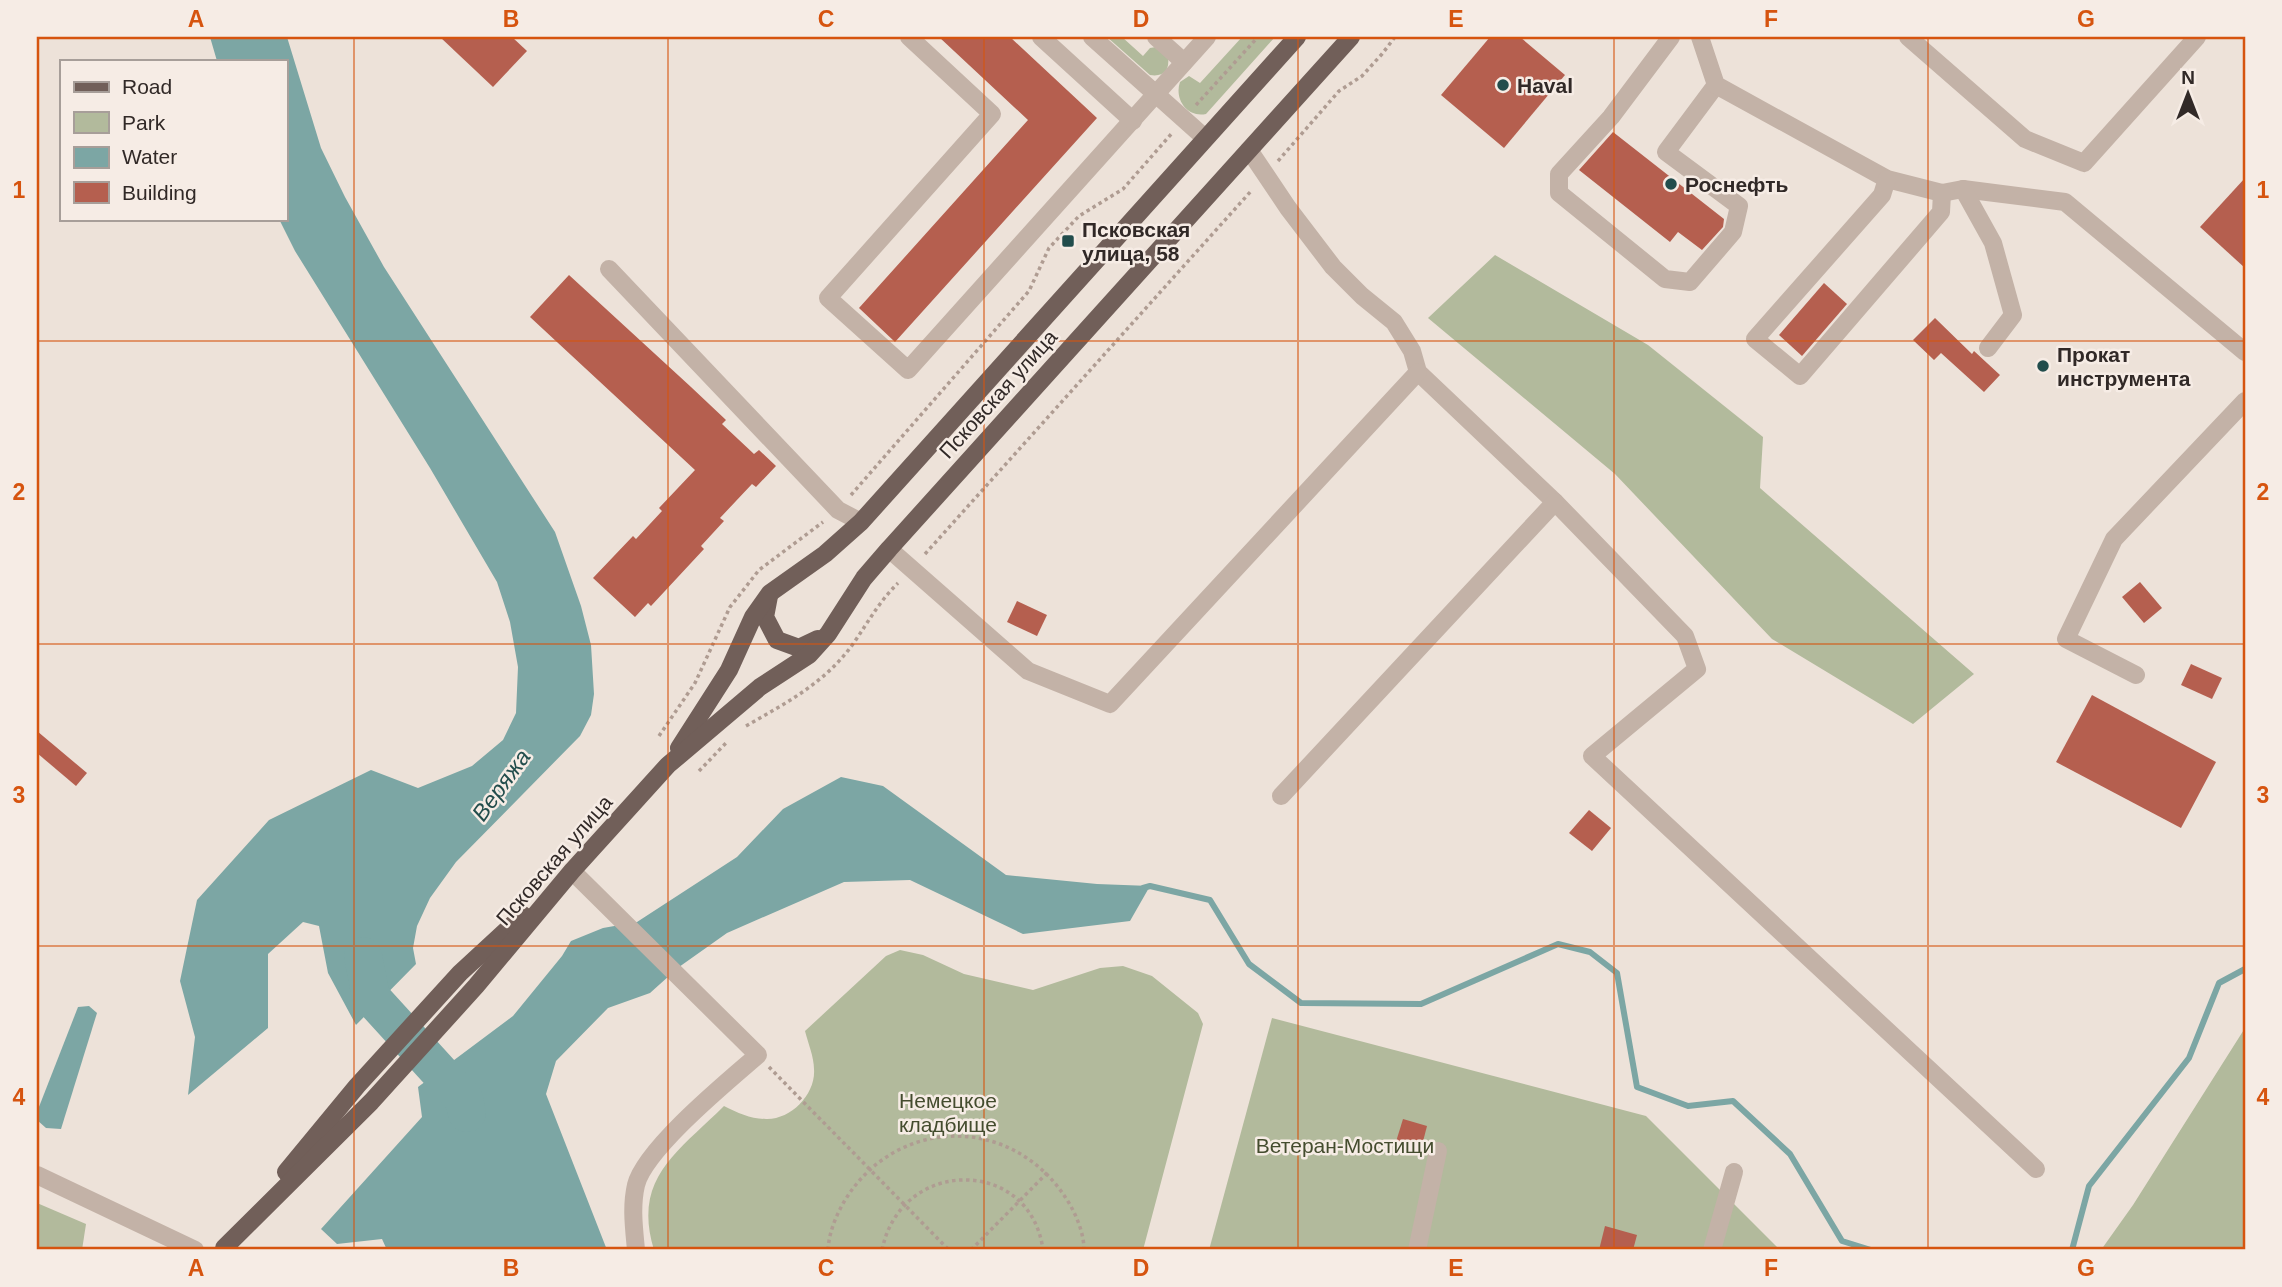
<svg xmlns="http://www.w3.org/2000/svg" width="2282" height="1287" viewBox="0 0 2282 1287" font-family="Arial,sans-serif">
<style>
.green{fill:#b2ba9c}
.water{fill:#7ca6a4}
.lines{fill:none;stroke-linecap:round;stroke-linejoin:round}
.stream{stroke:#7ca6a4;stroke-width:6}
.river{stroke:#7ca6a4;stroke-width:38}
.building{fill:#b55f4f}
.path{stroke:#af9c92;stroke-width:3.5;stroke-dasharray:3.5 3.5;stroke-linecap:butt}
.minor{stroke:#c3b2a7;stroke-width:18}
.major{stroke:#715f59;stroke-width:18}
.grid{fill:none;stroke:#d6540f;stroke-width:2;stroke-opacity:0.55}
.poi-dot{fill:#224d4c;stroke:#f6ece5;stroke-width:2.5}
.labels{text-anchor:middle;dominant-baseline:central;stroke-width:5;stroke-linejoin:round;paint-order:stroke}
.poi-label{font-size:21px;font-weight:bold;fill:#312927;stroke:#f6ece5;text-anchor:start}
.street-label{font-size:21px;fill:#312927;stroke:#f6ece5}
.park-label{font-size:21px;fill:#444c2e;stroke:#f6ece5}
.water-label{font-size:23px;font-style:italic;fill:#224d4c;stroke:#f6ece5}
.neatline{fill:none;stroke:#d6540f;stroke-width:2.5}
.grid-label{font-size:23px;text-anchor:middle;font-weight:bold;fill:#d6540f}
</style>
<rect width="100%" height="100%" fill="#ede2d9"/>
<g class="green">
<path d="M 1107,37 L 1122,37 L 1143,56 L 1150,48 L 1156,47 L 1168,57 C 1170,71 1163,77 1150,75 Z"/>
<path d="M 1242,37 L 1275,37 L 1206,114 C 1187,118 1174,99 1180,82 L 1189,76 L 1200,83 Z"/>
<path d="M 1495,255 L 1648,345 L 1763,437 L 1760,488 L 1974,674 L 1913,724 L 1772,639 L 1615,474 L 1428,318 Z"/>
<path d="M 900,950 L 923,955 L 964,974 L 1033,990 L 1100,968 L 1123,966 L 1152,976 L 1198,1013 L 1203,1024 L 1143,1250 L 654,1250 C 632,1178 678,1152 724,1106 C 738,1113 751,1119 766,1119 C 791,1120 816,1094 814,1069 C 814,1057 808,1043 805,1031 L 886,956 Z"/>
<path d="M 1272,1018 L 1646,1116 L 1780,1250 L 1209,1250 Z"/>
<path d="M 2245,1028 L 2245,1250 L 2101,1250 L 2133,1205 Z"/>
<path d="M 37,1203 L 86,1224 L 82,1250 L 37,1250 Z"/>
</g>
<g class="water">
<path d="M 210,37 L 287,37 L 321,148 L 345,197 L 384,267 L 555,532 L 581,606 L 591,645 L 594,694 L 591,715 L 580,736 L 456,862 L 430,898 L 417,926 L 413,948 L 416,964 L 356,1025 L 328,973 L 319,926 L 303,922 L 268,954 L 268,1028 L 188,1095 L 195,1037 L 180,981 L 197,900 L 269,820 L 371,770 L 418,788 L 472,766 L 503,740 L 516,713 L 518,667 L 510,622 L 497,582 L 430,468 L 295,251 L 279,219 L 285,219 L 285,61 L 217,61 Z"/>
<path d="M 841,777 L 883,786 L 1006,875 L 1097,884 L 1150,886 L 1130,921 L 1023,934 L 910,880 L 844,882 L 727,933 L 679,967 L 650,993 L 608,1008 L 556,1061 L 546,1094 L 607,1250 L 387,1250 L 382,1239 L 337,1244 L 321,1229 L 422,1117 L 418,1087 L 513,1016 L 562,956 L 571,941 L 603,928 L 637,922 L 737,857 L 783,809 Z"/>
<path d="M 89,1006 L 97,1013 L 61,1129 L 46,1128 L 37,1120 L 37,1112 L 78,1007 Z"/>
</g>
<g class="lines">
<g class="stream">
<path d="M 1143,888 L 1150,886 L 1210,900 L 1249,964 L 1301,1003 L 1421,1004 L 1558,944 L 1590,952 L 1617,973 L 1637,1087 L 1688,1106 L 1733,1101 L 1790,1154 L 1842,1241 L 1871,1250"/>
<path d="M 2072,1250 L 2089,1186 L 2189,1058 L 2219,983 L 2245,969"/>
</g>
<path class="river" d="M 363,956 L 371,997 L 464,1099 L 467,1113"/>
</g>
<g class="building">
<path d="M 440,37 L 512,37 L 527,51 L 493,87 Z"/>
<path d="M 939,37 L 1010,37 L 1097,118 L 895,342 L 859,308 L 1028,120 Z"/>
<path d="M 1490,37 L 1520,37 L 1565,75 L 1504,148 L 1441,95 Z"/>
<path d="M 1613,132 L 1724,219 L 1723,227 L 1702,250 L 1678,232 L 1670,242 L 1579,170 Z"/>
<path d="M 2245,178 L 2245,268 L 2200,227 Z"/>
<path d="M 569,275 L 691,387 L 726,420 L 722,424 L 754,454 L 759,450 L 776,466 L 756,487 L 752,484 L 720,518 L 724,521 L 701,546 L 704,549 L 651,606 L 648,603 L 635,617 L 593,578 L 633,536 L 636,539 L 662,511 L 659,508 L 695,470 L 530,317 Z"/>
<path d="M 1824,283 L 1847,304 L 1802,356 L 1779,335 Z"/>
<path d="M 1935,318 L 1972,354 L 1974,351 L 2000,375 L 1984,392 L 1941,353 L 1934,360 L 1913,340 Z"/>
<path d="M 2140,582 L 2162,608 L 2144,623 L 2122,597 Z"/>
<path d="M 1017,601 L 1047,615 L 1037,636 L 1007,622 Z"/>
<path d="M 2191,664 L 2222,678 L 2212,699 L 2181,685 Z"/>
<path d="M 2092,695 L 2216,762 L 2181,828 L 2056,762 Z"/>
<path d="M 37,731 L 87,773 L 76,786 L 37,753 Z"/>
<path d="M 1589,810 L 1611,828 L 1592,851 L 1569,833 Z"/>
<path d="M 1403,1119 L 1427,1126 L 1420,1153 L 1395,1145 Z"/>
<path d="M 1605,1226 L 1637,1235 L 1633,1250 L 1599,1250 Z"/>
</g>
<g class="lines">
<g class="path">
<path d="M 1196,105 L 1258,37"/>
<path d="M 1278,161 L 1339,91 L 1362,76 L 1382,54 L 1395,37"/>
<path d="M 851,495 L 1029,291 L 1049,248 L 1079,216 L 1123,189 L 1173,132"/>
<path d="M 925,554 L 1252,190"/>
<path d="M 746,726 C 786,703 825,683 853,644 C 869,621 878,603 898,583"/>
<path d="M 659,736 L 695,683 L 730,607 L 759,570 L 823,522"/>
<path d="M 699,771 L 727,742"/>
<path d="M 769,1067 L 949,1250"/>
<path d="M 828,1250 C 829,1228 841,1204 854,1187 C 909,1117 1009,1120 1061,1191 C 1073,1207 1084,1230 1084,1250"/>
<path d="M 882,1250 C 901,1156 1031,1157 1043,1250"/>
<path d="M 971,1250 L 1048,1172"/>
</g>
<g class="minor">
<path d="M 909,37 L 992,114 L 828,298 L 908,370 L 1207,37"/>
<path d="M 1041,37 L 1133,121"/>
<path d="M 1092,37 L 1205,138"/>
<path d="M 1156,37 L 1184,62"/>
<path d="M 1671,37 L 1611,117 L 1559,174 L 1559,193 L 1665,279 L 1690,282 L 1733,232 L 1739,206 L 1666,152 L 1716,85"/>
<path d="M 1700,37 L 1716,85 L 1887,179 L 1942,193 L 1963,189 L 2065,202 L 2245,352"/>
<path d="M 1908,37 L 2025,139 L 2084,163 L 2197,37"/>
<path d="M 1249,150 L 1288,208 L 1333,267 L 1362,296 L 1394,322 L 1412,351 L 1418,372 L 1555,502 L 1685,636 L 1697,669 L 1592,756 L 2036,1169"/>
<path d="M 1887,179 L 1882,195 L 1755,339 L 1800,376 L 1941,212 L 1942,193"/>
<path d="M 1963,189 L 1993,243 L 2013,315 L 1988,348"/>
<path d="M 609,269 L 838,510 L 861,522"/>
<path d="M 889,549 L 1028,671 L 1110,704 L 1418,372"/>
<path d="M 2136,675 L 2066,639 L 2114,539 L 2245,401"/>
<path d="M 1281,796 L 1555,502"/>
<path d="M 572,871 L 758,1055 C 728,1081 645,1149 636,1185 C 631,1207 634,1228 636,1250"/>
<path d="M 37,1175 L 195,1250"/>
<path d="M 1417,1250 L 1438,1151"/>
<path d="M 1712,1250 L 1734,1172"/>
</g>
<g class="major">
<path d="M 769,596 L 765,617 L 777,640 L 799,648 L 818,639"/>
<path d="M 679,748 L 729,670 L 753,617 L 770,593 L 825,554 L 861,522 L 1297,37"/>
<path d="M 286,1172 L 357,1086 L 460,973 L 523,915"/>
<path d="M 224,1248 L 371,1102 L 476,986 L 572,871 L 668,765 L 760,687 L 809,655 L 828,634 L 864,578 L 889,549 L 1351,37"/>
</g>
</g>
<path class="grid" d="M 354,37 L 354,1250M 668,37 L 668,1250M 984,37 L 984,1250M 1298,37 L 1298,1250M 1614,37 L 1614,1250M 1928,37 L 1928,1250M 37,341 L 2245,341M 37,644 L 2245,644M 37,946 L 2245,946"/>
<g class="poi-dot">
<circle cx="1503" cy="85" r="7"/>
<circle cx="1671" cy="184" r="7"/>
<rect x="1061" y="234" width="14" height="14" rx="3.5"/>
<circle cx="2043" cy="366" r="7"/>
</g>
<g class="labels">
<g class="poi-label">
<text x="1517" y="85">Haval</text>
<text x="1685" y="184">Роснефть</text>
<text x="1082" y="229">Псковская<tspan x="1082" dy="24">улица, 58</tspan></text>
<text x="2057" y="354">Прокат<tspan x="2057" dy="24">инструмента</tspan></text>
</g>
<g class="street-label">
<text transform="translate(998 394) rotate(-48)">Псковская улица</text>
<text transform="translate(554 860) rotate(-49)">Псковская улица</text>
</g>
<g class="park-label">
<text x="948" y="1100">Немецкое<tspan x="948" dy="24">кладбище</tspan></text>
<text x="1345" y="1145">Ветеран-Мостищи</text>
</g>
<g class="water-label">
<text transform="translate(501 785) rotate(-54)">Веряжа</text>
</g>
</g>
<rect width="2282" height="1287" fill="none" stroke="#f6ece5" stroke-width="77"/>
<rect x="60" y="60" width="228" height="161" fill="#f6ece5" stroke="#a79e99" stroke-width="2"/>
<rect x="74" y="82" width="35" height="10" fill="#715f59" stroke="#a79e99" stroke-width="2"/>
<text x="122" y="94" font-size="21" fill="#312927">Road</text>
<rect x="74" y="112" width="35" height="21" fill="#b2ba9c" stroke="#a79e99" stroke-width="2"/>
<text x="122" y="130" font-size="21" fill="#312927">Park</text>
<rect x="74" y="147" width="35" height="21" fill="#7ca6a4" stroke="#a79e99" stroke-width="2"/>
<text x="122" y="164" font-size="21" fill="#312927">Water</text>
<rect x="74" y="182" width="35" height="21" fill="#b55f4f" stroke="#a79e99" stroke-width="2"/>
<text x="122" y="200" font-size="21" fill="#312927">Building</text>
<g transform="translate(2188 94)" stroke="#f6ece5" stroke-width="5" paint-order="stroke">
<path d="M0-5L12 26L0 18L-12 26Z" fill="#312927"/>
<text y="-10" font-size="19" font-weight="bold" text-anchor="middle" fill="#312927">N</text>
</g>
<rect x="38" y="38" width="2206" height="1210" class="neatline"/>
<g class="grid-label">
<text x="196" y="27">A</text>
<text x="511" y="27">B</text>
<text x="826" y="27">C</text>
<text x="1141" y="27">D</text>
<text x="1456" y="27">E</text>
<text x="1771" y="27">F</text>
<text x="2086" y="27">G</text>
<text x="19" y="198">1</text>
<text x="2263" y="198">1</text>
<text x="19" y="500">2</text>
<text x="2263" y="500">2</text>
<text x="19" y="803">3</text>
<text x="2263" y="803">3</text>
<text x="19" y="1105">4</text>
<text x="2263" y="1105">4</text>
<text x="196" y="1276">A</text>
<text x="511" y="1276">B</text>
<text x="826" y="1276">C</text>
<text x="1141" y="1276">D</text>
<text x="1456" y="1276">E</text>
<text x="1771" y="1276">F</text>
<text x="2086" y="1276">G</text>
</g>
</svg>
